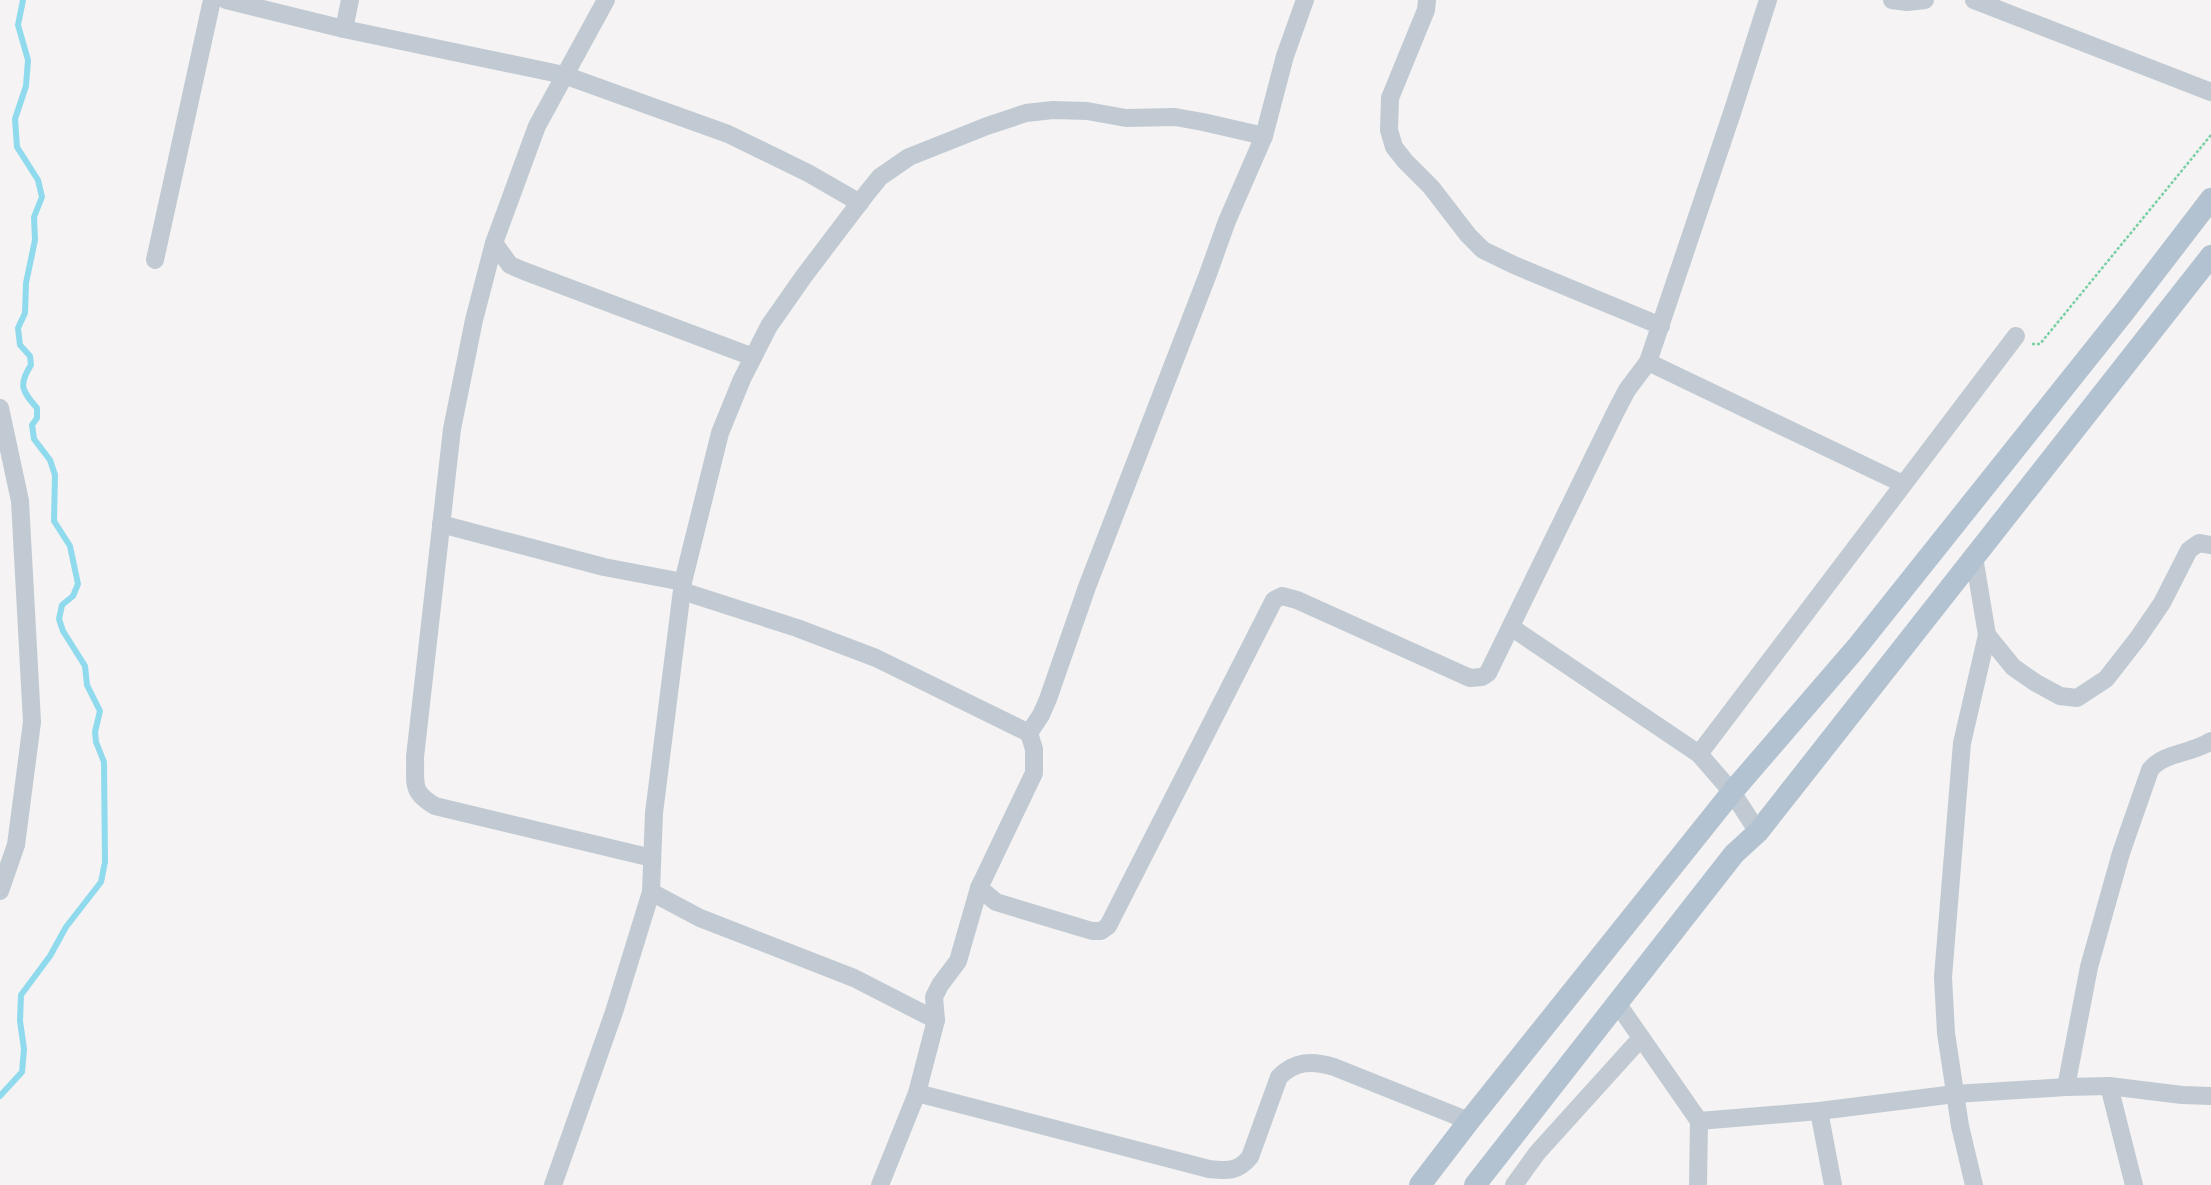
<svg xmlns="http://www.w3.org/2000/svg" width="2211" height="1185" viewBox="0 0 2211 1185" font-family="'Nunito Sans',sans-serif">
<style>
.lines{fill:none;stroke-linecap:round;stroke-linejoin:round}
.stream{stroke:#90daee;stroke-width:6}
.path{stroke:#7ad0a6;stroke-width:2.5;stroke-dasharray:3 2;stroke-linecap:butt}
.minor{stroke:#c1cad2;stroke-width:18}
.primary{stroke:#b3c2d1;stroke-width:22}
</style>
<rect width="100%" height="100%" fill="#f5f3f3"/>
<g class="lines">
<path class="stream" d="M 0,1096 L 22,1072 L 24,1049 L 20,1021 L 21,995 L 50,956 L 66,927 L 101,882 L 105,862 L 104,762 L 96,742 L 95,732 L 100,711 L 87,685 L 85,666 L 63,631 L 59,619 L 62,605 L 73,596 L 78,584 L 70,546 L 54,521 L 55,475 L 50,460 L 34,439 L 32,425 L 37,418 L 37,408 C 22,391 18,385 31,365 L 30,356 L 20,345 L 18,328 L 25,313 L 26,283 L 35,240 L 34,217 L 42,197 L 38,180 L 17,147 L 15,119 L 26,86 L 28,60 L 18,25 L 23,0"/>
<path class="path" d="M 2032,344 L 2040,344 L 2211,135"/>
<g class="minor">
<path d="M 226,0 L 344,29 L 564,75 L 728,134 L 808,173 L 860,203"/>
<path d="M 606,0 L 537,126 L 494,243 L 474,320 L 452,429 L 415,757 C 416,784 410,791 435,806 L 652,858"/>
<path d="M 1427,0 L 1426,10 L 1390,98 L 1389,130 L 1394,147 L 1405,161 L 1431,187 L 1468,235 L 1483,250 L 1514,265 L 1661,326"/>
<path d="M 1892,0 L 1907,2 L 1925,0"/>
<path d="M 1974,0 L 2211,92"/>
<path d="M 344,29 L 350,0"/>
<path d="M 494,243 L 510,265 L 524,271 L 753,357"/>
<path d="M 155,260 L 212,0"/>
<path d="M 1648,362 L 1903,484"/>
<path d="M 0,408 L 20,501 L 32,722 L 16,845 L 0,891"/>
<path d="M 441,524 L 604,567 L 683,582"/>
<path d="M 1974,557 L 1987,635 L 1962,743 L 1943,977 L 1946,1033 L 1960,1126 L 1974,1185"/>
<path d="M 682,591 L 797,628 L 876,658 L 1029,733"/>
<path d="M 1511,627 L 1699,754 L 1732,792 L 1758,832"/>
<path d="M 1987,635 L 2013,667 L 2036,683 L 2060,696 L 2077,698 L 2106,679 L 2138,638 L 2162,603 L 2189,550 L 2199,543 L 2211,545"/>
<path d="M 1699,754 L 2016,336"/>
<path d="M 979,888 L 996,902 L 1092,931 L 1101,931 L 1108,926 L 1274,600 L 1282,596 L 1297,600 L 1470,678 L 1482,677 L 1488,673 L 1615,413 L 1627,390 L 1648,362 L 1732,113 L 1768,0"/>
<path d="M 1617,1003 L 1699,1121 L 1698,1185"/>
<path d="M 936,1020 L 854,978 L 700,918 L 651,892 L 654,813 L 683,582 L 720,433 L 742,379 L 769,326 L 804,276 L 867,193 L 880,177 L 909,157 L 987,126 L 1026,113 L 1053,110 L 1087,111 L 1126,118 L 1175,117 L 1203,122 L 1264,136"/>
<path d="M 2109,1086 L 2134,1185"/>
<path d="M 2066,1087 L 2089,967 L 2121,853 L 2150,770 C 2163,752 2192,754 2211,741"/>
<path d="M 917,1093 L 1209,1169 C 1227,1171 1238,1172 1250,1157 L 1279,1077 C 1295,1061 1312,1060 1334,1067 L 1469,1121"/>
<path d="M 1819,1111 L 1833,1185"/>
<path d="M 1699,1121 L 1819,1111 L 1955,1094 L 2066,1087 L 2109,1086 L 2182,1095 L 2211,1096"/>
<path d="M 553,1185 L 614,1012 L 651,892"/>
<path d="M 880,1185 L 917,1093 L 936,1020 L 934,997 L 940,985 L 958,961 L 979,888 L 1034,773 L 1034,749 L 1029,733 L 1041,715 L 1048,699 L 1087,587 L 1208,274 L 1227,221 L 1264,136 L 1285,56 L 1305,0"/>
<path d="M 1514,1185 L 1537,1153 L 1641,1038"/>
</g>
<g class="primary">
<path d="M 1420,1185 L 1469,1121 L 1732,792 L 1857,647 L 2125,311 L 2211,199"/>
<path d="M 1475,1185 L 1734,854 L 1758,832 L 2211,256"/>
</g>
</g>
</svg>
